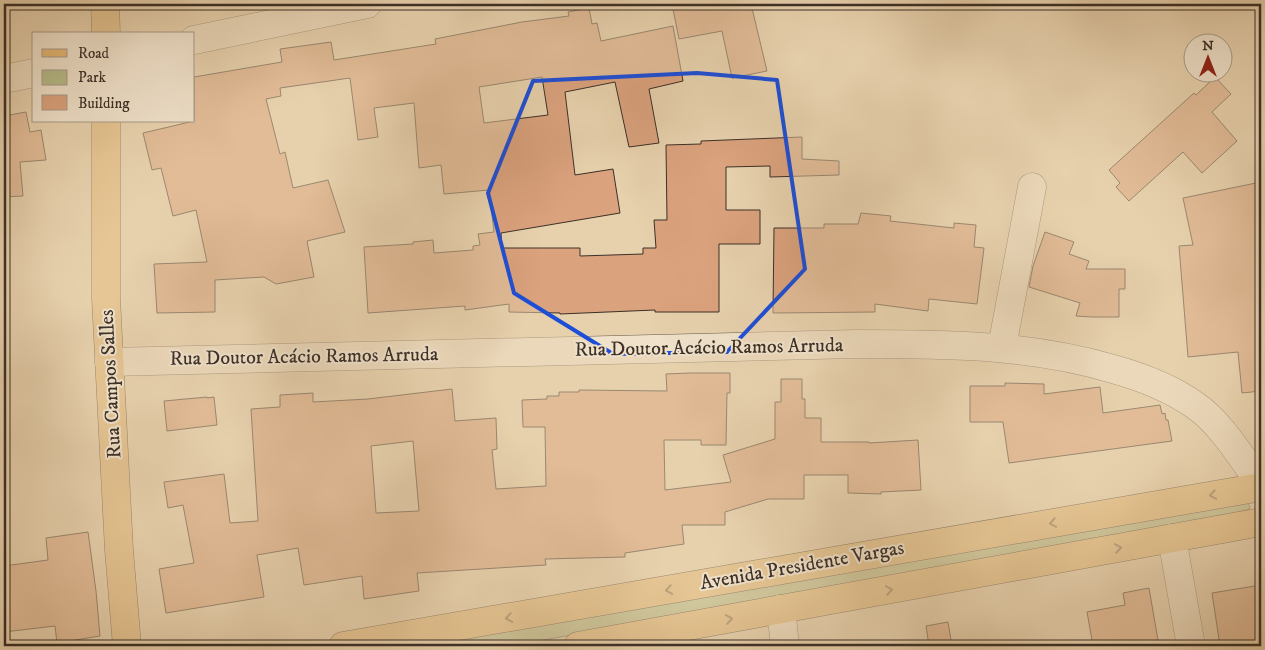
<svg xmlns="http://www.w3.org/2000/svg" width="1265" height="650" viewBox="0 0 1265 650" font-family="'IM FELL DW Pica',serif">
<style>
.green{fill:#b6bc8a;stroke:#797659}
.building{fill:#daa27d;stroke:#3c3028;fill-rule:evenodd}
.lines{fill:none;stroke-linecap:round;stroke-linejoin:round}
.minor-casing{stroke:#675849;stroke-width:29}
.major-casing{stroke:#3c3028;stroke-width:29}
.minor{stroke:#efe1ca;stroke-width:28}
.major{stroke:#e4b876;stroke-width:28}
.oneway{stroke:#886d4b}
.marked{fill:none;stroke:#1d4ed8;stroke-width:4;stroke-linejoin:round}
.labels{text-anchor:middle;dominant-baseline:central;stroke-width:4;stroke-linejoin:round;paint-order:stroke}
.street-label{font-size:20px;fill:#3c3028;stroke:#efe1ca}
</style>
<rect width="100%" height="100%" fill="#e7d1ad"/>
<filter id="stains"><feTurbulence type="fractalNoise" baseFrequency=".004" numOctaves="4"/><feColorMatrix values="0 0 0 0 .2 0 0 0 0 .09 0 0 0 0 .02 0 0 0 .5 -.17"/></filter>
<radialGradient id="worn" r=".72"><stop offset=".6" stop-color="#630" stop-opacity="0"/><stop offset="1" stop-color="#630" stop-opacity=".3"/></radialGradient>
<path class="green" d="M 1247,503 L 1250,506 L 1249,509 L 1215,521 L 510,646 L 391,646 Z"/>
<g class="building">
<path d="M 672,4 L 751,4 L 767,71 L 732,78 L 722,31 L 679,39 Z"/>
<path d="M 589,8 L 592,24 L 597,23 L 601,41 L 673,26 L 683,81 L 649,89 L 659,143 L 629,147 L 615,82 L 565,92 L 575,175 L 613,169 L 620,213 L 501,233 L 502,248 L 580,248 L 580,256 L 643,254 L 643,248 L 656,248 L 654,220 L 667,220 L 666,145 L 701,144 L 701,141 L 802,137 L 802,159 L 839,161 L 839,175 L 770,177 L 770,166 L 726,167 L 726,210 L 760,210 L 760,244 L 719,244 L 719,312 L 655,312 L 655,310 L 560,314 L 560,313 L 509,312 L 509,304 L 465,310 L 465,306 L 368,313 L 364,247 L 413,244 L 413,242 L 433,240 L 434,253 L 473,250 L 473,246 L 480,245 L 478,234 L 494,232 L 489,190 L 444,194 L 441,165 L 419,168 L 414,103 L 374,108 L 378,137 L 358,140 L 350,78 L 280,88 L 281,96 L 266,99 L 280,154 L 285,152 L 293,188 L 328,180 L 345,232 L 307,241 L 314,277 L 276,284 L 264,277 L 215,280 L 215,312 L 157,313 L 154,264 L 207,262 L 196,210 L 173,216 L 161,168 L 152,170 L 143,133 L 194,121 L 194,77 L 282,62 L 280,49 L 331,42 L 334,60 L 436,44 L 435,39 L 522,22 L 569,16 L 568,12 ZM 542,77 L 548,115 L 484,123 L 479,87 Z"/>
<path d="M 1215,77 L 1231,94 L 1212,112 L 1237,141 L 1202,173 L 1183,152 L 1129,201 L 1116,187 L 1120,183 L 1109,170 L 1194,93 L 1196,95 Z"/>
<path d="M 26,112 L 30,132 L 41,130 L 46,160 L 20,162 L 23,196 L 4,197 L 4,116 Z"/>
<path d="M 1261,182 L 1261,391 L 1242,393 L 1238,352 L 1188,357 L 1179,246 L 1193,245 L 1183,198 Z"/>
<path d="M 861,213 L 891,216 L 890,221 L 954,228 L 954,223 L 976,225 L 974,247 L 984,248 L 977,304 L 929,299 L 928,311 L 875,304 L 875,312 L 773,313 L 774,228 L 824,228 L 824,224 L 858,224 Z"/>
<path d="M 1045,232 L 1074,242 L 1069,254 L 1089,261 L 1086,269 L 1125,269 L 1125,289 L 1119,289 L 1119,317 L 1092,317 L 1076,316 L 1080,303 L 1029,287 L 1033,266 Z"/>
<path d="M 689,373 L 730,373 L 730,393 L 727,393 L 726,445 L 701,445 L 701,440 L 664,440 L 665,490 L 731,482 L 723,455 L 775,439 L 775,402 L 781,402 L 781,379 L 802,379 L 802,399 L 805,399 L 805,418 L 821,418 L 821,442 L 869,442 L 869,443 L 918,440 L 921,490 L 881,492 L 881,494 L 848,493 L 848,475 L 804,475 L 804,499 L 768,499 L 725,512 L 725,525 L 682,525 L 684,544 L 625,553 L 625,557 L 545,559 L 546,565 L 417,573 L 419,591 L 364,599 L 362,576 L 304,585 L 298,548 L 257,555 L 264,597 L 166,613 L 159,569 L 194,563 L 183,505 L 168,508 L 164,482 L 224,474 L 230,523 L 258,521 L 251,409 L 280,407 L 280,395 L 313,393 L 313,402 L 368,399 L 452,389 L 455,421 L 496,418 L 497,449 L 492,450 L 496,489 L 546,486 L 545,427 L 523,427 L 522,400 L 547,399 L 547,396 L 559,396 L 559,392 L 579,392 L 579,390 L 667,391 L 666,374 ZM 413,441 L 419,511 L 376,513 L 371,446 Z"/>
<path d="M 1005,383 L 1044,384 L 1044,394 L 1100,387 L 1103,413 L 1160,405 L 1162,414 L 1165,413 L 1166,420 L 1168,420 L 1172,441 L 1009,463 L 1003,422 L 970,422 L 970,386 L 1005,386 Z"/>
<path d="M 207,397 L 207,398 L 214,397 L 217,425 L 167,431 L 164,401 Z"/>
<path d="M 88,532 L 96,591 L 100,636 L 57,643 L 55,626 L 4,632 L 4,566 L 48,560 L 46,538 Z"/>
<path d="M 1261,585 L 1261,646 L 1220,646 L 1212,593 Z"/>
<path d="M 1149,588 L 1159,646 L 1093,646 L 1087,612 L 1125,605 L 1123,593 Z"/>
<path d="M 948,622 L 952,646 L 929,646 L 926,626 Z"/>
</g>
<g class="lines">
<g class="minor-casing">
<g id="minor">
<path d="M 194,40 L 367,4"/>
<path d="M 4,79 L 34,73"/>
<path d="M 1002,347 L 1032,187"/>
<path d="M 109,362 L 856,344 C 944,344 1028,344 1113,369 C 1142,377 1171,388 1196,406 C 1221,423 1243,460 1261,484"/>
<path d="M 1172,538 L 1191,646"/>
<path d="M 781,609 L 785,646"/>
</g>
</g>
<g class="major-casing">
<g id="major">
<path d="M 105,4 L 106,34"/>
<path d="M 106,121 L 106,298 L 119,550 L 127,646"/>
<path d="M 343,646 L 1261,487"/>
<path d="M 578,646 L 1261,522"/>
</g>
</g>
<use href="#minor" class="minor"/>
<use href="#major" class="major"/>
</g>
<defs><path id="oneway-chevron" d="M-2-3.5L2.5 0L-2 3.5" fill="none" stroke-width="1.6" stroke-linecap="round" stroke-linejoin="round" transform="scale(1.25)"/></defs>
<g class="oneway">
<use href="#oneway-chevron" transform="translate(1213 495) rotate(170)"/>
<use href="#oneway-chevron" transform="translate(1053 523) rotate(170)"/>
<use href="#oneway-chevron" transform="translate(1118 548) rotate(-10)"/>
<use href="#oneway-chevron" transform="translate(669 590) rotate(170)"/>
<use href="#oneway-chevron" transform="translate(889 590) rotate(-10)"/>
<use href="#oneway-chevron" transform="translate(509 618) rotate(170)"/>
<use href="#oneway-chevron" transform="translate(729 619) rotate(-10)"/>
</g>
<path d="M0 0H1265V650H0ZM 697,73 L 777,80 L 805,269 L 727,352 L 613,354 L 514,293 L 488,193 L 533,81 Z" fill="#e7d1ad" fill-opacity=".55" fill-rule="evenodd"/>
<path class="marked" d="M 697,73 L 777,80 L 805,269 L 727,352 L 613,354 L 514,293 L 488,193 L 533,81 Z"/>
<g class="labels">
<g class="street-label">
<text transform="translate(709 348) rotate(-1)">Rua Doutor Acácio Ramos Arruda</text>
<text transform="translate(304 357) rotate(-1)">Rua Doutor Acácio Ramos Arruda</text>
<text transform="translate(111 384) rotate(-93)">Rua Campos Salles</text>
<text transform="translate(802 566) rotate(-10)">Avenida Presidente Vargas</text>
</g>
</g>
<rect width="1265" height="650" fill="none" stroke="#e7d1ad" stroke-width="20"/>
<rect x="5" y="5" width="1255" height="640" fill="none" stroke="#3c3028" stroke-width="2.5"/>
<rect x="10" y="10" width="1245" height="630" fill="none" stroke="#3c3028"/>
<rect x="32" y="32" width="162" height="90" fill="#efe1ca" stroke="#a79a89"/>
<rect x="42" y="49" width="25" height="8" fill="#e4b876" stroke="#a79a89"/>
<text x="78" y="58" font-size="15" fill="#3c3028">Road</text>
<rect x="42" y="70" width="25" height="15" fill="#b6bc8a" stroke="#a79a89"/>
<text x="78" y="82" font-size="15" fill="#3c3028">Park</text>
<rect x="42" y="95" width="25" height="15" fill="#daa27d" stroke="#a79a89"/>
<text x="78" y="108" font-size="15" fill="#3c3028">Building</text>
<g transform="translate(1208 58)"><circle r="24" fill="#efe1ca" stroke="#a79a89"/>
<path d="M0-4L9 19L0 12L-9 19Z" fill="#8f2418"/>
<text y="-8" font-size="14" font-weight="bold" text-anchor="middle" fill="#3c3028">N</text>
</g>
<rect width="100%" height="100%" filter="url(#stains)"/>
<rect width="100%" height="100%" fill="url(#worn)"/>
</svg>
